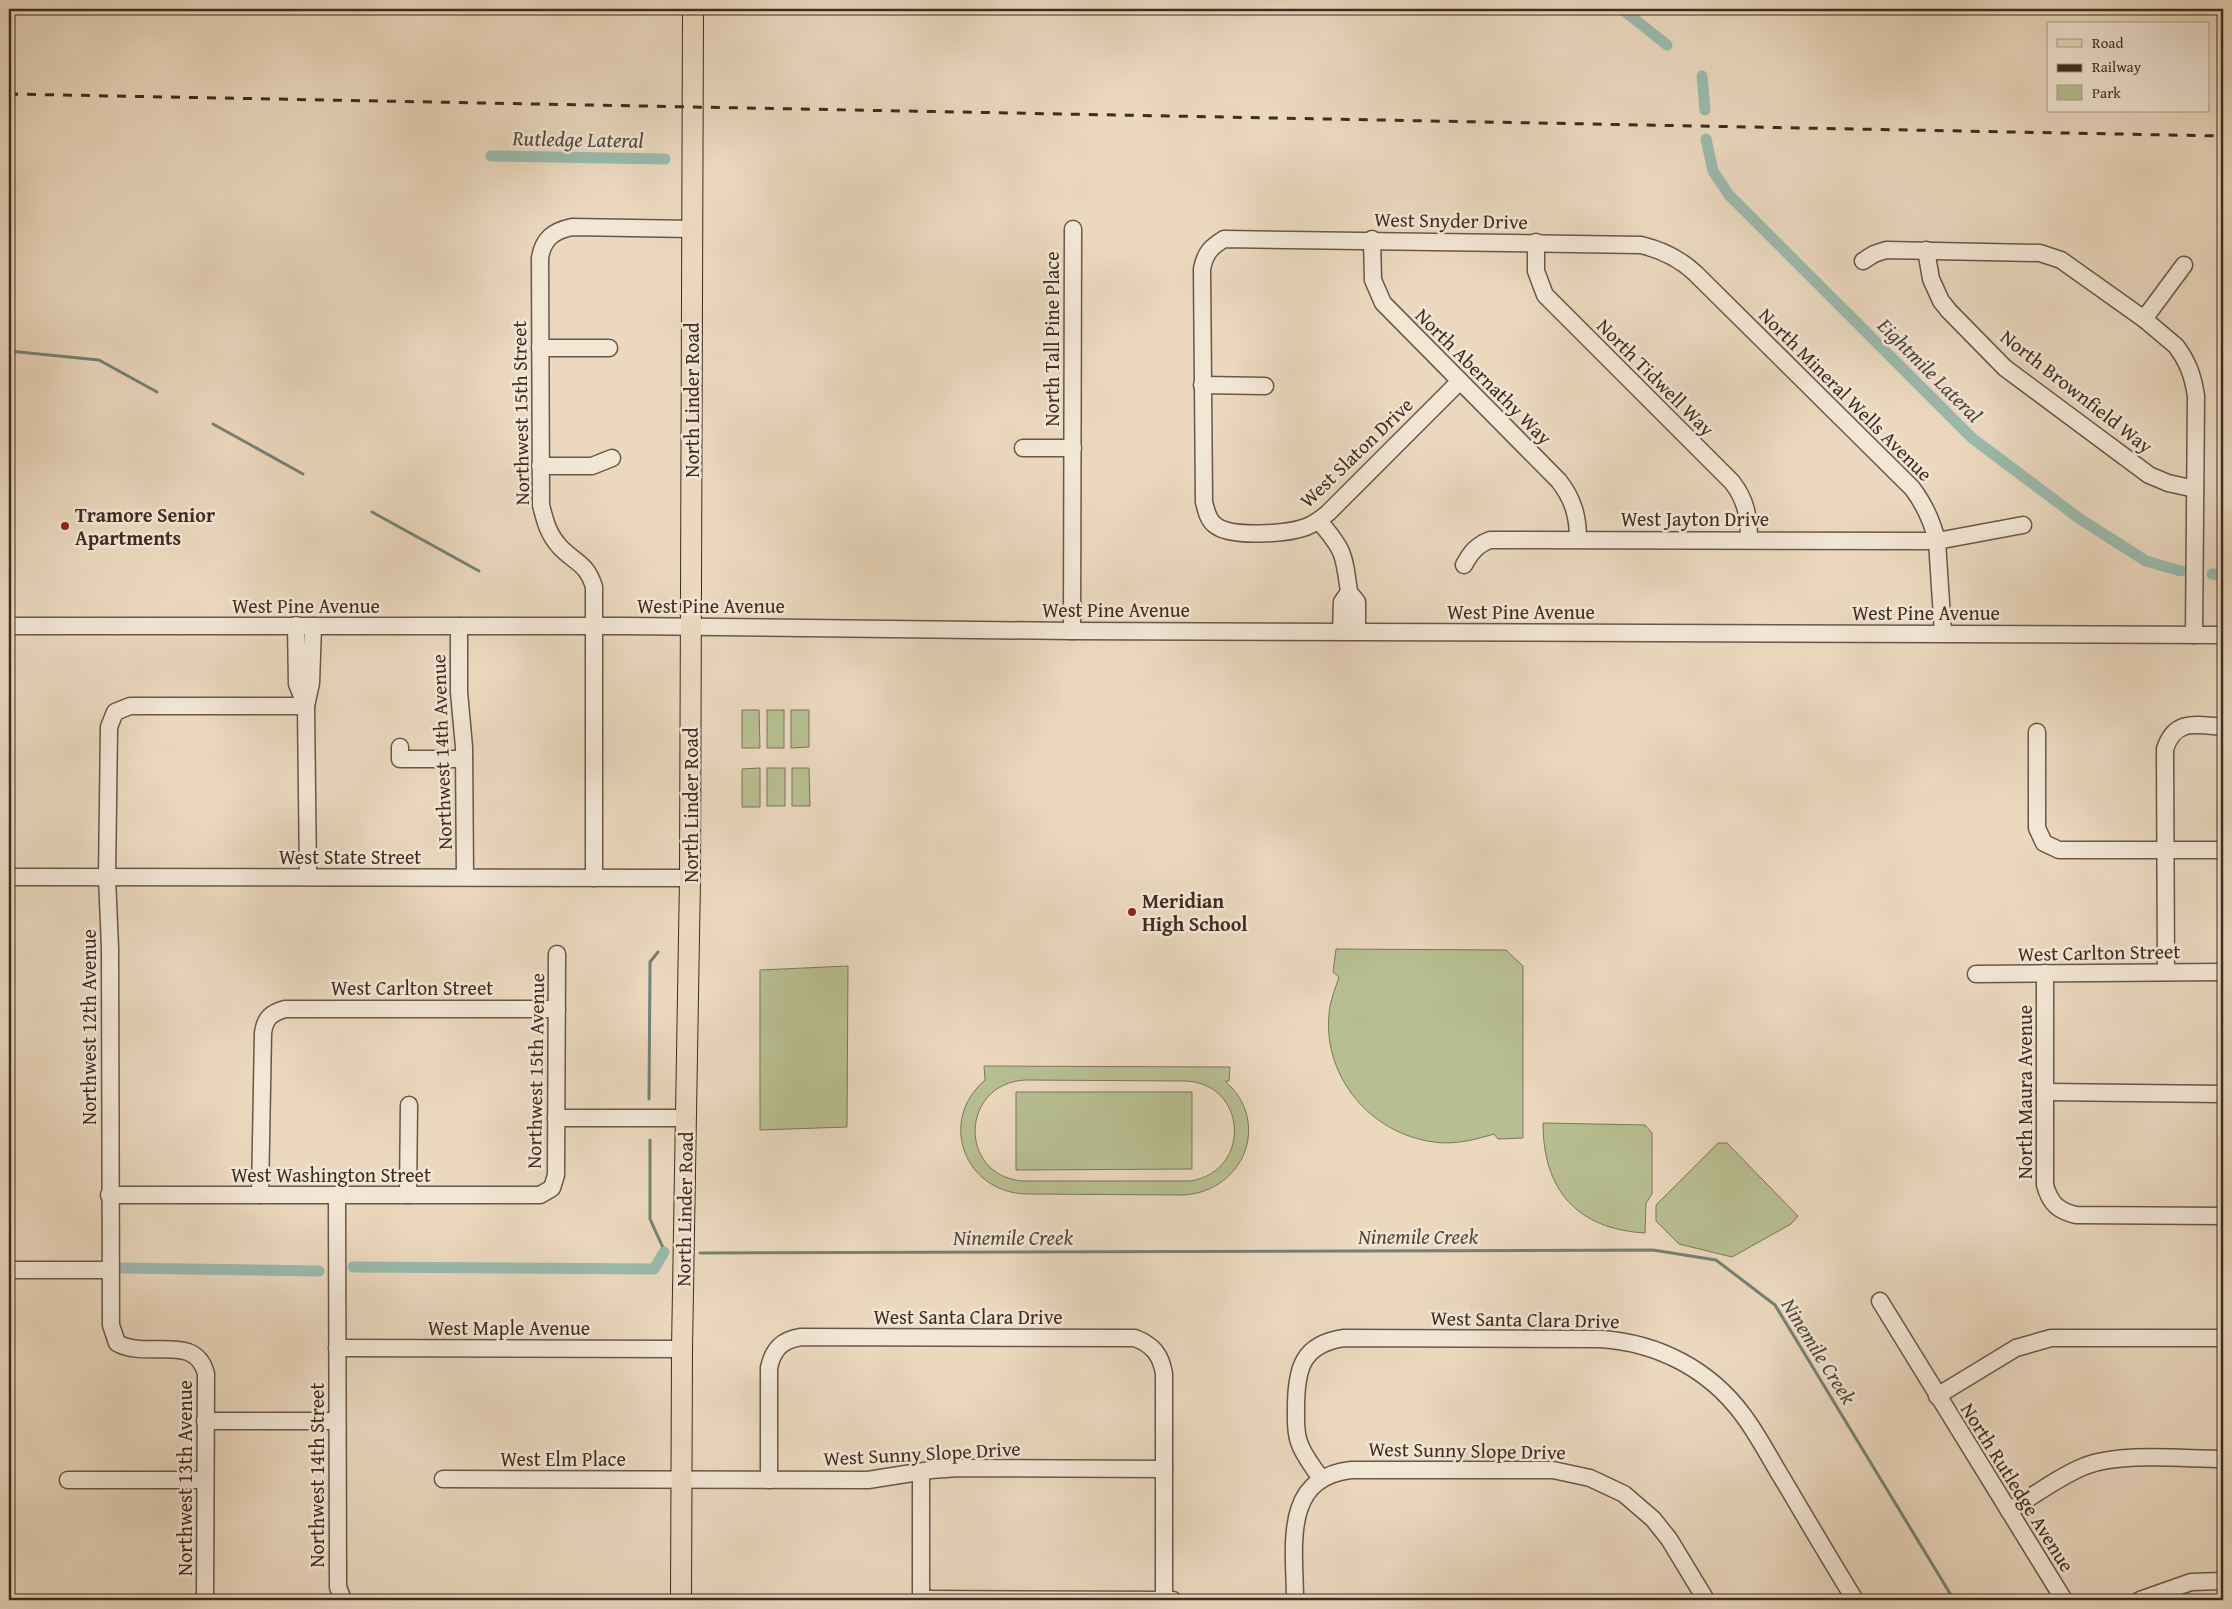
<svg xmlns="http://www.w3.org/2000/svg" width="2232" height="1609" viewBox="0 0 2232 1609" font-family="'Gentium Book Plus',serif">
<style>
.green{fill:#b7bf92;stroke:#7b765a;fill-rule:evenodd}
.lines{fill:none;stroke-linecap:round;stroke-linejoin:round}
.stream{stroke:#758175;stroke-width:3}
.canal{stroke:#99baad;stroke-width:11}
.minor-casing{stroke:#6a5748;stroke-width:19}
.major-casing{stroke:#3f2c21;stroke-width:22}
.minor{stroke:#f2e6d5;stroke-width:16}
.major{stroke:#ebd8be;stroke-width:20}
.rail{stroke:#3f2c21;stroke-width:3;stroke-dasharray:9 9;stroke-linecap:butt}
.poi-dot{fill:#8f2418;stroke:#f2e6d5;stroke-width:2}
.labels{text-anchor:middle;dominant-baseline:central;stroke-width:5;stroke-linejoin:round;paint-order:stroke}
.street-label{font-size:20px;fill:#3f2c21;stroke:#f2e6d5}
.poi-label{font-size:20px;font-weight:bold;fill:#3f2c21;stroke:#f2e6d5;text-anchor:start}
.water-label{font-size:21px;font-style:italic;fill:#51483d;stroke:#f2e6d5}
</style>
<rect width="100%" height="100%" fill="#ebd8be"/>
<filter id="stains"><feTurbulence type="fractalNoise" baseFrequency=".004" numOctaves="4"/><feColorMatrix values="0 0 0 0 .2 0 0 0 0 .09 0 0 0 0 .02 0 0 0 .5 -.17"/></filter>
<radialGradient id="worn" r=".72"><stop offset=".6" stop-color="#630" stop-opacity="0"/><stop offset="1" stop-color="#630" stop-opacity=".3"/></radialGradient>
<g class="green">
<path d="M 742,710 L 759,710 L 760,748 L 742,748 Z"/>
<rect x="767" y="710" width="17" height="38"/>
<path d="M 791,710 L 809,710 L 809,747 L 791,748 Z"/>
<path d="M 760,768 L 760,807 L 742,807 L 742,769 Z"/>
<rect x="767" y="768" width="18" height="38"/>
<path d="M 792,768 L 809,768 L 810,806 L 792,806 Z"/>
<path d="M 1336,949 L 1506,950 L 1523,966 L 1523,1138 L 1498,1139 L 1494,1134 C 1474,1140 1454,1145 1434,1142 C 1371,1134 1323,1077 1329,1014 C 1330,1001 1335,989 1339,977 L 1333,972 Z"/>
<path d="M 848,966 L 847,1127 L 760,1130 L 760,970 Z"/>
<path d="M 984,1066 L 1230,1067 L 1229,1081 L 1225,1081 C 1272,1122 1244,1191 1184,1195 L 1027,1194 C 965,1193 937,1121 985,1080 ZM 1025,1080 L 1185,1081 C 1248,1083 1252,1172 1190,1181 L 1022,1181 C 958,1175 960,1084 1025,1080 Z"/>
<path d="M 1016,1092 L 1192,1092 L 1192,1169 L 1016,1170 Z"/>
<path d="M 1543,1123 L 1645,1125 L 1652,1133 L 1652,1194 L 1646,1203 L 1645,1233 C 1577,1229 1543,1190 1543,1123 Z"/>
<path d="M 1718,1143 L 1727,1143 L 1798,1216 L 1791,1224 L 1732,1257 L 1679,1244 L 1656,1221 L 1656,1205 Z"/>
</g>
<g class="lines">
<g class="stream">
<path d="M 9,351 L 99,360 L 157,392"/>
<path d="M 213,424 L 303,474"/>
<path d="M 372,512 L 479,571"/>
<path d="M 649,1099 L 650,966 L 650,962 L 658,952"/>
<path d="M 650,1140 L 650,1219 L 665,1252"/>
<path d="M 700,1253 L 1653,1250 L 1716,1260 L 1775,1305 L 1954,1600"/>
</g>
<g class="canal">
<path d="M 1622,9 L 1667,45"/>
<path d="M 1702,76 L 1705,110"/>
<path d="M 1706,139 L 1713,171 L 1729,195 L 1972,438 L 2080,519 L 2146,561 L 2181,571"/>
<path d="M 491,156 L 665,159"/>
<path d="M 2212,574 L 2223,576"/>
<path d="M 353,1267 L 654,1269 L 664,1252"/>
<path d="M 122,1268 L 319,1271"/>
</g>
<g class="minor-casing">
<g id="minor">
<path d="M 1372,239 L 1373,280 L 1383,303 L 1559,481 C 1573,499 1578,516 1578,539"/>
<path d="M 1536,242 L 1536,271 L 1545,295 L 1732,482 C 1746,500 1749,517 1749,540"/>
<path d="M 1926,250 L 1931,279 L 1941,301 L 1949,311 L 2005,368 L 2149,475 L 2168,483 L 2195,489"/>
<path d="M 1863,261 L 1874,254 L 1886,250 L 2040,253 L 2061,260 L 2144,319 L 2176,346 C 2188,362 2193,376 2196,396 L 2194,635"/>
<path d="M 2144,319 L 2184,265"/>
<path d="M 540,348 L 609,348"/>
<path d="M 1460,381 L 1328,513 C 1321,519 1314,524 1306,527 C 1287,534 1230,538 1215,525 C 1208,520 1206,510 1204,502 L 1202,269 C 1205,253 1211,247 1224,239 L 1641,245 C 1662,250 1679,258 1695,273 L 1912,488 C 1925,505 1932,521 1937,541 L 1943,633"/>
<path d="M 1202,385 L 1265,386"/>
<path d="M 1023,448 L 1073,448"/>
<path d="M 540,466 L 592,466 L 612,458"/>
<path d="M 1319,521 C 1344,550 1344,554 1349,592"/>
<path d="M 1464,565 C 1471,552 1477,545 1490,540 L 1937,541 L 2023,525"/>
<path d="M 296,625 L 297,684 L 306,706 L 311,683 L 313,626"/>
<path d="M 9,626 L 626,626 L 1072,631 L 2223,635"/>
<path d="M 459,626 L 459,692 L 464,747 L 465,877"/>
<path d="M 1072,631 L 1073,229"/>
<path d="M 1341,631 L 1342,602 L 1349,592 L 1357,602 L 1357,631"/>
<path d="M 2037,732 L 2037,828 L 2044,843 L 2059,850 L 2223,850"/>
<path d="M 400,747 L 400,759 L 464,759"/>
<path d="M 9,877 L 690,878"/>
<path d="M 594,878 L 594,587 C 587,563 575,563 560,547 C 548,534 545,521 541,505 L 540,258 C 543,239 553,231 572,227 L 692,229"/>
<path d="M 2166,972 L 2165,749 C 2175,718 2197,725 2223,727"/>
<path d="M 2045,973 L 2045,1185 C 2050,1203 2058,1211 2076,1215 L 2223,1216"/>
<path d="M 1976,974 L 2223,972"/>
<path d="M 2045,1092 L 2223,1094"/>
<path d="M 556,1118 L 685,1118"/>
<path d="M 109,1195 L 540,1195 L 552,1188 L 556,1175 L 557,954"/>
<path d="M 260,1195 L 263,1033 C 265,1018 271,1013 285,1009 L 557,1009"/>
<path d="M 337,1195 L 338,1587 L 343,1600"/>
<path d="M 408,1195 L 409,1105"/>
<path d="M 9,1270 L 109,1270"/>
<path d="M 1880,1301 L 2064,1600"/>
<path d="M 337,1348 L 682,1349"/>
<path d="M 1937,1396 L 2016,1348 L 2051,1338 L 2223,1338"/>
<path d="M 205,1421 L 337,1421"/>
<path d="M 921,1472 L 921,1600"/>
<path d="M 443,1479 L 868,1480 L 931,1470 L 958,1468 L 1164,1469"/>
<path d="M 1321,1479 C 1314,1468 1303,1455 1299,1442 C 1295,1431 1296,1419 1296,1408 C 1296,1369 1302,1344 1344,1338 L 1601,1339 C 1658,1343 1709,1369 1743,1415 C 1759,1436 1771,1461 1785,1483 C 1808,1522 1831,1561 1855,1600"/>
<path d="M 68,1480 L 205,1480"/>
<path d="M 769,1480 L 769,1368 C 773,1349 782,1340 801,1337 L 1135,1338 C 1153,1345 1161,1355 1164,1374 L 1164,1600"/>
<path d="M 2009,1511 C 2033,1496 2058,1477 2085,1466 C 2122,1452 2183,1459 2223,1459"/>
<path d="M 921,1599 L 1173,1600"/>
<path d="M 205,1600 L 206,1374 C 196,1332 147,1360 117,1343 L 111,1325 L 110,948 L 107,877 L 109,727 L 115,712 L 130,706 L 306,706 L 308,876"/>
<path d="M 1295,1600 C 1295,1548 1281,1478 1351,1470 L 1553,1470 L 1590,1478 L 1624,1494 L 1653,1519 L 1669,1539 L 1706,1600"/>
<path d="M 2140,1600 L 2191,1582 L 2223,1581"/>
</g>
</g>
<g class="major-casing">
<path id="major" d="M 681,1600 L 682,1349 L 690,878 L 693,9"/>
</g>
<use href="#minor" class="minor"/>
<use href="#major" class="major"/>
<path class="rail" d="M 9,94 L 2223,136"/>
</g>
<g class="poi-dot">
<circle cx="65" cy="526" r="5"/>
<circle cx="1132" cy="912" r="5"/>
</g>
<g class="labels">
<g class="street-label">
<text transform="translate(1451 220) rotate(1)">West Snyder Drive</text>
<text transform="translate(1051 339) rotate(-90)">North Tall Pine Place</text>
<text transform="translate(1484 376) rotate(45)">North Abernathy Way</text>
<text transform="translate(1656 377) rotate(45)">North Tidwell Way</text>
<text transform="translate(2077 391) rotate(38)">North Brownfield Way</text>
<text transform="translate(1846 394) rotate(45)">North Mineral Wells Avenue</text>
<text transform="translate(691 400) rotate(-90)">North Linder Road</text>
<text transform="translate(520 413) rotate(-91)">Northwest 15th Street</text>
<text transform="translate(1356 452) rotate(-44)">West Slaton Drive</text>
<text x="1695" y="518">West Jayton Drive</text>
<text x="306" y="605">West Pine Avenue</text>
<text x="711" y="605">West Pine Avenue</text>
<text x="1116" y="609">West Pine Avenue</text>
<text x="1521" y="611">West Pine Avenue</text>
<text x="1926" y="612">West Pine Avenue</text>
<text transform="translate(441 752) rotate(-92)">Northwest 14th Avenue</text>
<text transform="translate(690 805) rotate(-90)">North Linder Road</text>
<text x="350" y="856">West State Street</text>
<text transform="translate(2099 952) rotate(-1)">West Carlton Street</text>
<text x="412" y="987">West Carlton Street</text>
<text transform="translate(88 1027) rotate(-90)">Northwest 12th Avenue</text>
<text transform="translate(535 1071) rotate(-89)">Northwest 15th Avenue</text>
<text transform="translate(2024 1092) rotate(-90)">North Maura Avenue</text>
<text x="331" y="1174">West Washington Street</text>
<text transform="translate(684 1209) rotate(-89)">North Linder Road</text>
<text x="968" y="1316">West Santa Clara Drive</text>
<text transform="translate(1525 1319) rotate(1)">West Santa Clara Drive</text>
<text x="509" y="1327">West Maple Avenue</text>
<text transform="translate(1467 1450) rotate(1)">West Sunny Slope Drive</text>
<text transform="translate(922 1453) rotate(-3)">West Sunny Slope Drive</text>
<text x="563" y="1458">West Elm Place</text>
<text transform="translate(316 1475) rotate(-90)">Northwest 14th Street</text>
<text transform="translate(184 1478) rotate(-90)">Northwest 13th Avenue</text>
<text transform="translate(2018 1487) rotate(58)">North Rutledge Avenue</text>
</g>
<g class="poi-label">
<text x="75" y="514">Tramore Senior<tspan x="75" dy="23">Apartments</tspan></text>
<text x="1142" y="900">Meridian<tspan x="1142" dy="23">High School</tspan></text>
</g>
<g class="water-label">
<text transform="translate(578 139) rotate(1)">Rutledge Lateral</text>
<text transform="translate(1930 370) rotate(45)">Eightmile Lateral</text>
<text x="1418" y="1236">Ninemile Creek</text>
<text x="1013" y="1237">Ninemile Creek</text>
<text transform="translate(1819 1351) rotate(58)">Ninemile Creek</text>
</g>
</g>
<rect width="2232" height="1609" fill="none" stroke="#ebd8be" stroke-width="30"/>
<rect x="10" y="10" width="2212" height="1589" fill="none" stroke="#3f2c21" stroke-width="2.5"/>
<rect x="15" y="15" width="2202" height="1579" fill="none" stroke="#3f2c21"/>
<rect x="2047" y="22" width="162" height="90" fill="#f2e6d5" stroke="#aa9c8d"/>
<rect x="2057" y="39" width="25" height="8" fill="#ebd8be" stroke="#aa9c8d"/>
<text x="2092" y="48" font-size="15" fill="#3f2c21">Road</text>
<rect x="2057" y="64" width="25" height="8" fill="#3f2c21" stroke="#aa9c8d"/>
<text x="2092" y="72" font-size="15" fill="#3f2c21">Railway</text>
<rect x="2057" y="85" width="25" height="15" fill="#b7bf92" stroke="#aa9c8d"/>
<text x="2092" y="98" font-size="15" fill="#3f2c21">Park</text>
<rect width="100%" height="100%" filter="url(#stains)"/>
<rect width="100%" height="100%" fill="url(#worn)"/>
</svg>
